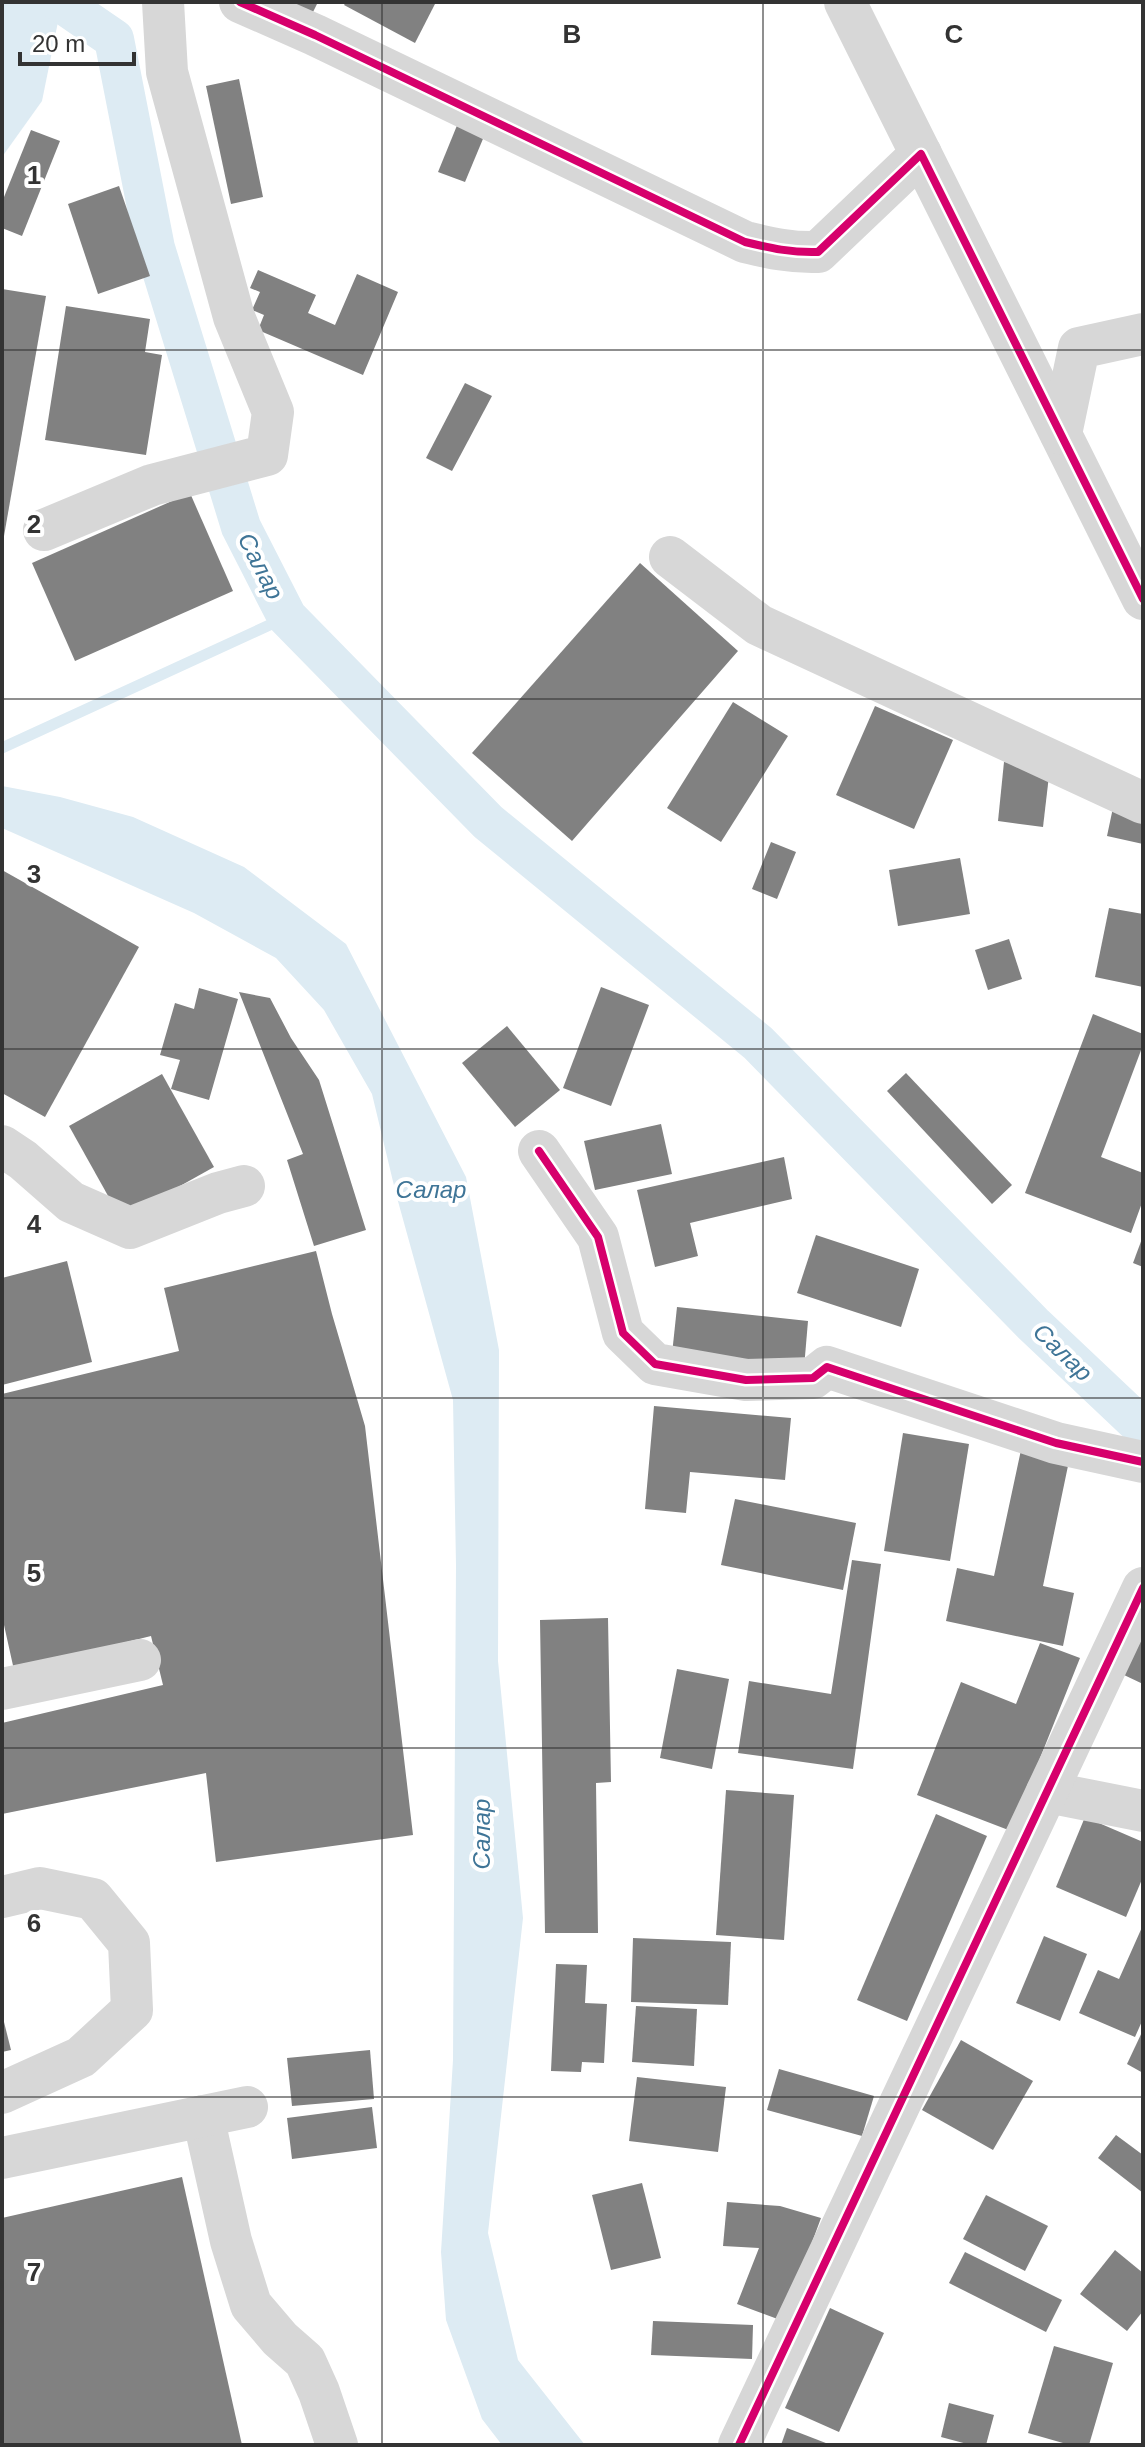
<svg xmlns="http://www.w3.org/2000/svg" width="1145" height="2447" viewBox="0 0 1145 2447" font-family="Helvetica,sans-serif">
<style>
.water{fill:#ddebf3}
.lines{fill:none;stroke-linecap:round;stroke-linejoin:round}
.stream{stroke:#ddebf3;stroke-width:11}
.canal{stroke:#ddebf3;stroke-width:40}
.building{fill:#818181}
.minor{stroke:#d7d7d7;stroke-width:42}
.cycleway-casing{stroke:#fff;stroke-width:13}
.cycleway{stroke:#d6006c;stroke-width:8}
.grid{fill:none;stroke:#333;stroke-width:2;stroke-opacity:0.55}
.labels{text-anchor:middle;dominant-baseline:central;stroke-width:8;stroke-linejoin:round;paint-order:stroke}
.water-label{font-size:24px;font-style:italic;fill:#3f7597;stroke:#fff}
.grid-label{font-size:26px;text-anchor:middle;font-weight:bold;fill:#333;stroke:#fff;stroke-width:8;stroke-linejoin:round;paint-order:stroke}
</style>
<rect width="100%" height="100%" fill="#fff"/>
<g class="water">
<path d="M 2,2 L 62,2 L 42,101 L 2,157 Z"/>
<path d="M 2,786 L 60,797 L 133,817 L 244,867 L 346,944 L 466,1177 L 499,1350 L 498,1661 L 523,1918 L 488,2233 L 518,2360 L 585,2445 L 502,2445 L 482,2419 L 446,2320 L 441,2252 L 453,2060 L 456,1565 L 453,1400 L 396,1194 L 372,1094 L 324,1010 L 276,958 L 194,913 L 2,828 Z"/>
</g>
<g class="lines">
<path class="stream" d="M 2,748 L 287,617"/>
<path class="canal" d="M 60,2 L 114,39 L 155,248 L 241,527 L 287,617 L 488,822 L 758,1043 L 1033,1324 L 1143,1428"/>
</g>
<g class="building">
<path d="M 269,2 L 318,2 L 308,22 Z"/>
<path d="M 346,2 L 436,2 L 415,43 L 344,5 Z"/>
<path d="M 239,79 L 263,197 L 231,204 L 206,86 Z"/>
<path d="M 458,123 L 485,134 L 465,182 L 438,172 Z"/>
<path d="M 31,130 L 60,141 L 22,236 L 2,228 L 2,202 Z"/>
<path d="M 119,186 L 150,276 L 98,294 L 68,204 Z"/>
<path d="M 258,270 L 316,295 L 308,313 L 335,325 L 357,274 L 398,292 L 363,375 L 258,330 L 264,315 L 252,310 L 260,292 L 250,288 Z"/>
<path d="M 2,289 L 46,296 L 4,536 L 2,536 Z"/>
<path d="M 66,306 L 150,319 L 145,352 L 162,355 L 146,455 L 45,440 Z"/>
<path d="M 465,383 L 492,396 L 452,471 L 426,458 Z"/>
<path d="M 190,493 L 233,591 L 75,661 L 32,563 Z"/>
<path d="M 640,563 L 738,651 L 572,841 L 472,753 Z"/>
<path d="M 733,702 L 788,736 L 721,842 L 667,808 Z"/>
<path d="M 875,706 L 953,740 L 914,829 L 836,795 Z"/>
<path d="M 1004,762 L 1050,767 L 1043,827 L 998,821 Z"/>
<path d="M 1114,803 L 1143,809 L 1143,844 L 1107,836 Z"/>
<path d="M 771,842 L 796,852 L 777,899 L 752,889 Z"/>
<path d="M 960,858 L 970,914 L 898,926 L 889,870 Z"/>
<path d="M 2,870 L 139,947 L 45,1117 L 2,1093 Z"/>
<path d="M 1109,908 L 1143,914 L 1143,987 L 1095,977 Z"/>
<path d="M 1009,939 L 1022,979 L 988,990 L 975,950 Z"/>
<path d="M 601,987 L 649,1005 L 611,1106 L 563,1088 Z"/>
<path d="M 199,988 L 238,999 L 209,1100 L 171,1089 L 180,1060 L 160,1055 L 175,1003 L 194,1009 Z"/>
<path d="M 239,992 L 270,998 L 291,1038 L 319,1080 L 366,1230 L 314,1246 L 287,1160 L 303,1154 Z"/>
<path d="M 1093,1014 L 1143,1034 L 1143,1045 L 1101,1157 L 1143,1173 L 1143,1200 L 1131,1233 L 1025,1193 Z"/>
<path d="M 507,1026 L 560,1090 L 515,1127 L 462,1063 Z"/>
<path d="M 906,1073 L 1012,1185 L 992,1204 L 887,1091 Z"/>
<path d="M 162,1074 L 214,1167 L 121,1219 L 69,1126 Z"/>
<path d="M 661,1124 L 672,1174 L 595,1190 L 584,1141 Z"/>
<path d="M 784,1157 L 792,1199 L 690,1223 L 698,1256 L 655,1267 L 637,1190 Z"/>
<path d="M 816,1235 L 919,1269 L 901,1327 L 797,1293 Z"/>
<path d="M 1143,1236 L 1143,1267 L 1133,1263 Z"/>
<path d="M 316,1251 L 332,1314 L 365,1426 L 413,1835 L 216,1862 L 206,1773 L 2,1814 L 2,1723 L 163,1685 L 151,1636 L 14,1670 L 2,1616 L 2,1394 L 179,1351 L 164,1288 Z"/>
<path d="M 67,1261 L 92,1362 L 2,1385 L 2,1278 Z"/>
<path d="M 677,1307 L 808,1321 L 804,1368 L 672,1354 Z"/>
<path d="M 654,1406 L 791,1418 L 785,1480 L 690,1472 L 686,1513 L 645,1509 Z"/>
<path d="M 903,1433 L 969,1444 L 950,1561 L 884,1551 Z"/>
<path d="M 1021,1450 L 1069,1461 L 1043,1586 L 1074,1593 L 1063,1646 L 946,1621 L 957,1568 L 994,1576 Z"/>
<path d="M 735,1499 L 856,1523 L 843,1590 L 721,1565 Z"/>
<path d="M 852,1560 L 881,1564 L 853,1769 L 738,1753 L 749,1681 L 831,1694 Z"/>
<path d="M 608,1618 L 611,1782 L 596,1783 L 598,1933 L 545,1933 L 540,1620 Z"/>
<path d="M 1143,1634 L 1143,1684 L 1124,1675 Z"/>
<path d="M 1040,1643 L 1080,1658 L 1011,1831 L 917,1795 L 961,1682 L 1016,1704 Z"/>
<path d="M 677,1669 L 729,1679 L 712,1769 L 660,1758 Z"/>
<path d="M 726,1790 L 794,1795 L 784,1940 L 716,1935 Z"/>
<path d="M 936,1814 L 987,1836 L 907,2021 L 857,2000 Z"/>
<path d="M 1085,1817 L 1143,1842 L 1143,1877 L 1126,1917 L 1056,1887 Z"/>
<path d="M 1143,1925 L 1143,2019 L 1135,2037 L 1079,2013 L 1098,1970 L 1119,1979 Z"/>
<path d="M 1044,1936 L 1087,1954 L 1060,2021 L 1016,2003 Z"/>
<path d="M 633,1938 L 731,1942 L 728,2005 L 631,2002 Z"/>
<path d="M 556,1964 L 587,1965 L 585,2003 L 607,2004 L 604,2063 L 582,2062 L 581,2072 L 551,2071 Z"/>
<path d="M 636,2006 L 697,2009 L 694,2066 L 632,2062 Z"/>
<path d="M 2,2014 L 11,2050 L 2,2052 Z"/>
<path d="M 1143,2030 L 1143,2073 L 1127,2064 Z"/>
<path d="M 961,2040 L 1033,2081 L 993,2150 L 922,2110 Z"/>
<path d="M 370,2050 L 374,2099 L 292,2106 L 287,2058 Z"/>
<path d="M 779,2069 L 874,2096 L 862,2136 L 767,2110 Z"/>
<path d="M 637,2077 L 726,2087 L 718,2152 L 629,2141 Z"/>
<path d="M 372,2107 L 377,2148 L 292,2159 L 287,2118 Z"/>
<path d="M 1116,2135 L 1143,2155 L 1143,2193 L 1098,2158 Z"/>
<path d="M 182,2177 L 242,2445 L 2,2445 L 2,2218 Z"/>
<path d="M 642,2183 L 661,2258 L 611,2270 L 592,2195 Z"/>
<path d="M 986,2195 L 1048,2226 L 1025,2271 L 963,2239 Z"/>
<path d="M 727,2202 L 780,2206 L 821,2218 L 783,2321 L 737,2304 L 759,2248 L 723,2246 Z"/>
<path d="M 1115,2250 L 1143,2273 L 1143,2311 L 1127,2331 L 1080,2294 Z"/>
<path d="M 965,2252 L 1062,2300 L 1046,2332 L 949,2283 Z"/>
<path d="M 830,2308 L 884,2333 L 839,2432 L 785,2408 Z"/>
<path d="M 653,2321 L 753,2325 L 752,2359 L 651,2355 Z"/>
<path d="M 1054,2346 L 1113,2363 L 1089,2445 L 1070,2445 L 1028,2433 Z"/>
<path d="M 949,2403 L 994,2415 L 986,2445 L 971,2445 L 941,2437 Z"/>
<path d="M 787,2428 L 831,2445 L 781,2445 Z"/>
</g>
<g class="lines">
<g class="minor">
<path d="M 240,2 L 315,35 L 745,242 C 770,248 792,253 818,252 L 921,154"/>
<path d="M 845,2 L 1143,599"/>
<path d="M 1061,434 L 1079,348 L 1143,334"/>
<path d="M 44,530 L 152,485 L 267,455 L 273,412 L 234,317 L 167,72 L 163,2"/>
<path d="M 670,557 L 759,625 L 1143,803"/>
<path d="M 2,1146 L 23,1160 L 71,1202 L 130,1228 L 218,1193 L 244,1186"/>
<path d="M 539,1151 L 598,1237 L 623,1333 L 655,1364 L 746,1380 L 813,1378 L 827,1367 L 1056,1443 L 1143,1462"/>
<path d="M 2,1689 L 140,1660"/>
<path d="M 1047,1792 L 1143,1811"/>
<path d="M 2,1897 L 40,1888 L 93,1899 L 129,1943 L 132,2010 L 81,2057 L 2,2093"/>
<path d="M 203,2116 L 231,2241 L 251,2305 L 280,2339 L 305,2361 L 319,2392 L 337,2445"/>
<path d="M 2,2158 L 247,2107"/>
<path d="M 739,2445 L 1143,1588"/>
</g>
<g class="cycleway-casing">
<g id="cycleway">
<path d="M 240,2 L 315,35 L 745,242 C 770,248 792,253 818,252 L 921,154 L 1143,599"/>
<path d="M 539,1151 L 598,1237 L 623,1333 L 655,1364 L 746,1380 L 813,1378 L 827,1367 L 1056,1443 L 1143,1462"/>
<path d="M 739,2445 L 1143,1588"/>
</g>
</g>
<use href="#cycleway" class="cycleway"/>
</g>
<path class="grid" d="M 382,2 L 382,2445M 763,2 L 763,2445M 2,350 L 1143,350M 2,699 L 1143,699M 2,1049 L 1143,1049M 2,1398 L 1143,1398M 2,1748 L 1143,1748M 2,2097 L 1143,2097"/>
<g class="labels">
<g class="water-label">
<text transform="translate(261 566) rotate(63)">Салар</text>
<text x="431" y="1189">Салар</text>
<text transform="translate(1063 1352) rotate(44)">Салар</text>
<text transform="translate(481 1834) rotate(-90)">Салар</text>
</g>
</g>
<g class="grid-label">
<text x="572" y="43">B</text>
<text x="954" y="43">C</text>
<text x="34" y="184">1</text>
<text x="34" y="533">2</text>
<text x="34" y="883">3</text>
<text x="34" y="1233">4</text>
<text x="34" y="1582">5</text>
<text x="34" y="1932">6</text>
<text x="34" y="2281">7</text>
</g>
<rect width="1145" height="2447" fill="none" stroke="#333333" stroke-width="8"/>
<path d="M20 52v12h114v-12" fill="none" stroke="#333333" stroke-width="4"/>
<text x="32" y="52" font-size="24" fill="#333333" stroke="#ffffff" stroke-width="6" paint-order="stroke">20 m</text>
</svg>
